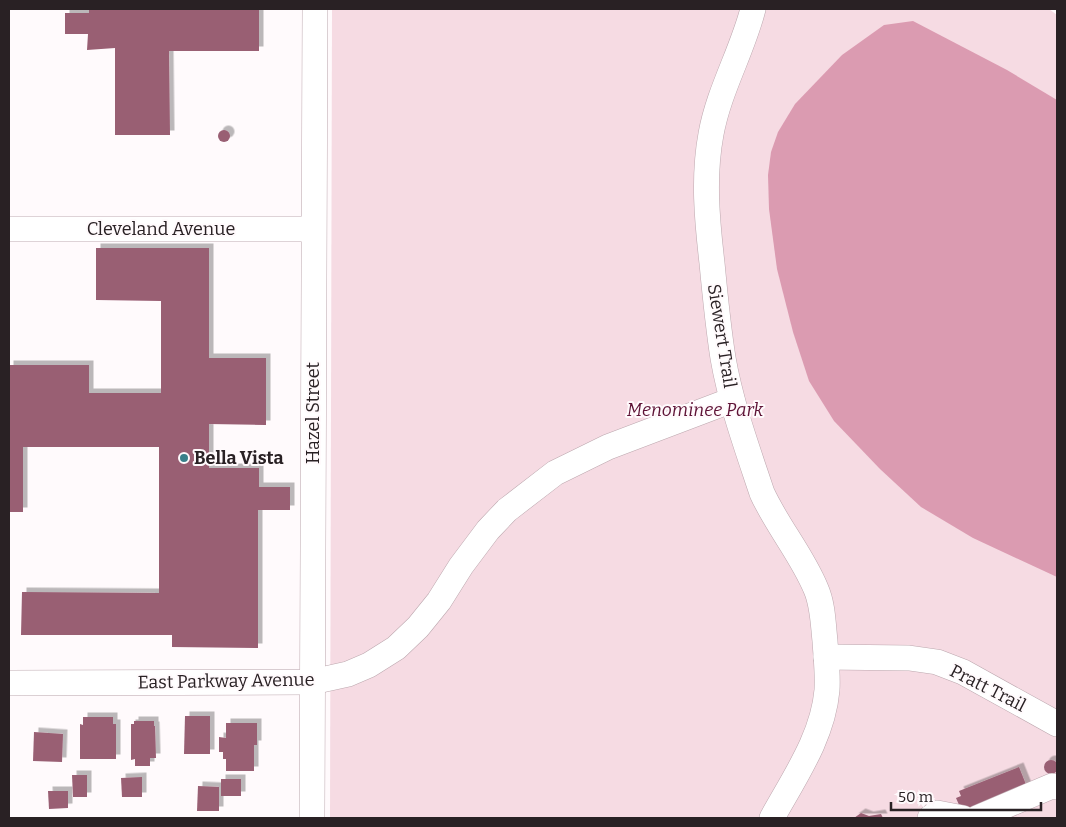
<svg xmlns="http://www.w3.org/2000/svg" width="1066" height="827" viewBox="0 0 1066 827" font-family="Bitter,serif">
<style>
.green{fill:#f6dbe3}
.water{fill:#db9bb1}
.building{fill:#995e73;filter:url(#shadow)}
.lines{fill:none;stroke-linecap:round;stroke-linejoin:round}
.minor-casing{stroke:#bca7ae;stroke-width:26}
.minor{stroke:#fff;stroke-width:25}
.poi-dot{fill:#39808a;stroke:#fffafc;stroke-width:2}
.labels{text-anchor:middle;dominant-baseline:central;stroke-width:4;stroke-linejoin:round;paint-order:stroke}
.street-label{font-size:18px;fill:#292124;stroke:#fffafc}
.park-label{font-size:18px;font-style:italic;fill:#5e1336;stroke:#fffafc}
.poi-label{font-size:18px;font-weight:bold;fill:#292124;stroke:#fffafc;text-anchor:start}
</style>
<defs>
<filter id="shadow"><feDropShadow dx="4.5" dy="-4.5" stdDeviation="0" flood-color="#0004"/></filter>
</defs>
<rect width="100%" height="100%" fill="#fffafc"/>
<path class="green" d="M 332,9 L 1049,9 L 1057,15 L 1057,818 L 330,818 Z"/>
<path class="water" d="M 913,21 L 1007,70 L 1057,100 L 1057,577 L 973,538 L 921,507 L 880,469 L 834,421 L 809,381 L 793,332 L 777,269 L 769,209 L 768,175 L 771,152 L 778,132 L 795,104 L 842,55 L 884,25 Z"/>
<g class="building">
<path d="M 89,9 L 259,9 L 259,51 L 169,51 L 170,135 L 115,135 L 115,48 L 87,50 L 88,34 L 65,34 L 65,13 L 89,13 Z"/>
<circle cx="224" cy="136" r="6"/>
<path d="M 96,248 L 209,248 L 209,358 L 266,358 L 266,425 L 209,424 L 209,468 L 259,468 L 259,487 L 290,487 L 290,510 L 258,510 L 258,648 L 172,647 L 172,635 L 21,635 L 22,592 L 159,593 L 159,447 L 23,447 L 23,512 L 9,512 L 9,365 L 89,365 L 89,393 L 161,393 L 161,301 L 96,300 Z"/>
<path d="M 185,716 L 210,716 L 210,754 L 184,754 Z"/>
<path d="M 83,717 L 113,717 L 113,724 L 116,724 L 116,759 L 80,759 L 80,724 L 83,725 Z"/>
<path d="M 134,721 L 154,721 L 154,726 L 155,726 L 156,758 L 150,758 L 150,766 L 135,766 L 135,759 L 131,760 L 131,724 L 134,724 Z"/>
<path d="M 226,723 L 257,723 L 257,745 L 254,745 L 254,771 L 226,771 L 226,759 L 223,759 L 223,752 L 219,752 L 219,737 L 226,738 Z"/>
<path d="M 34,732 L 63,734 L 62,762 L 33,761 Z"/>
<circle cx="1051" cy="767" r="7"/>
<path d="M 1019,767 L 1029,792 L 963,814 L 956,798 L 961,796 L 959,791 Z"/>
<path d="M 72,775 L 87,775 L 87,797 L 73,797 Z"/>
<path d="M 142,777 L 142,797 L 122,797 L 121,778 Z"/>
<rect x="221" y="779" width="20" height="17"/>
<path d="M 198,786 L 219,787 L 219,811 L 197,811 Z"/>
<path d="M 48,791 L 68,791 L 68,808 L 49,809 Z"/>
<path d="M 861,813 L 869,816 L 881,814 L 883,818 L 854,818 Z"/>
</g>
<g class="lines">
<g class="minor-casing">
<g id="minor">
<path d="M 753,9 C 742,52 719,90 711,134 C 703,177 707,220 712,263 C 715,295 718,326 723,358 C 731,404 747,448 762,493 C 777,526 802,555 816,589 C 823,605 823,623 825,641 C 826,657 828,674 827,690 C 823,737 794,778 772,818"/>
<path d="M 9,229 L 313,229"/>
<path d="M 826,657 L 909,658 L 937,662 L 963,672 L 1057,724"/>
<path d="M 9,683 L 312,682 L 348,674 L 369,665 L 396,648 L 418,627 L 439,601 L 461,566 L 488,530 L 507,510 L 555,473 L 608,447 L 732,400"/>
<path d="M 312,818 L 315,9"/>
<path d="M 930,818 L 937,813 L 963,818"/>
<path d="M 977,818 L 1052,786 L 1057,787"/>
</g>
</g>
<use href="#minor" class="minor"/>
</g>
<circle class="poi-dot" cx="184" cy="458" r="5"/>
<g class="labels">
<g class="street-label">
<text x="161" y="229">Cleveland Avenue</text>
<text transform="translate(722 336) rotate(81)">Siewert Trail</text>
<text transform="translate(313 413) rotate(-90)">Hazel Street</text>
<text transform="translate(226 681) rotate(-1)">East Parkway Avenue</text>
<text transform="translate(988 688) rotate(27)">Pratt Trail</text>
</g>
<g class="park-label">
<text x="695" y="410">Menominee Park</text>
</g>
<g class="poi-label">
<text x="194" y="458">Bella Vista</text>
</g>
</g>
<rect width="1066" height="827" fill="none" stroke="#292124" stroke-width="20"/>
<path d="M891 802v8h150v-8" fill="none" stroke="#292124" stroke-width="2.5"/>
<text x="898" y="802" font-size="15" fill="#292124" stroke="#fffafc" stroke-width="4" paint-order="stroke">50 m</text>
</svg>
